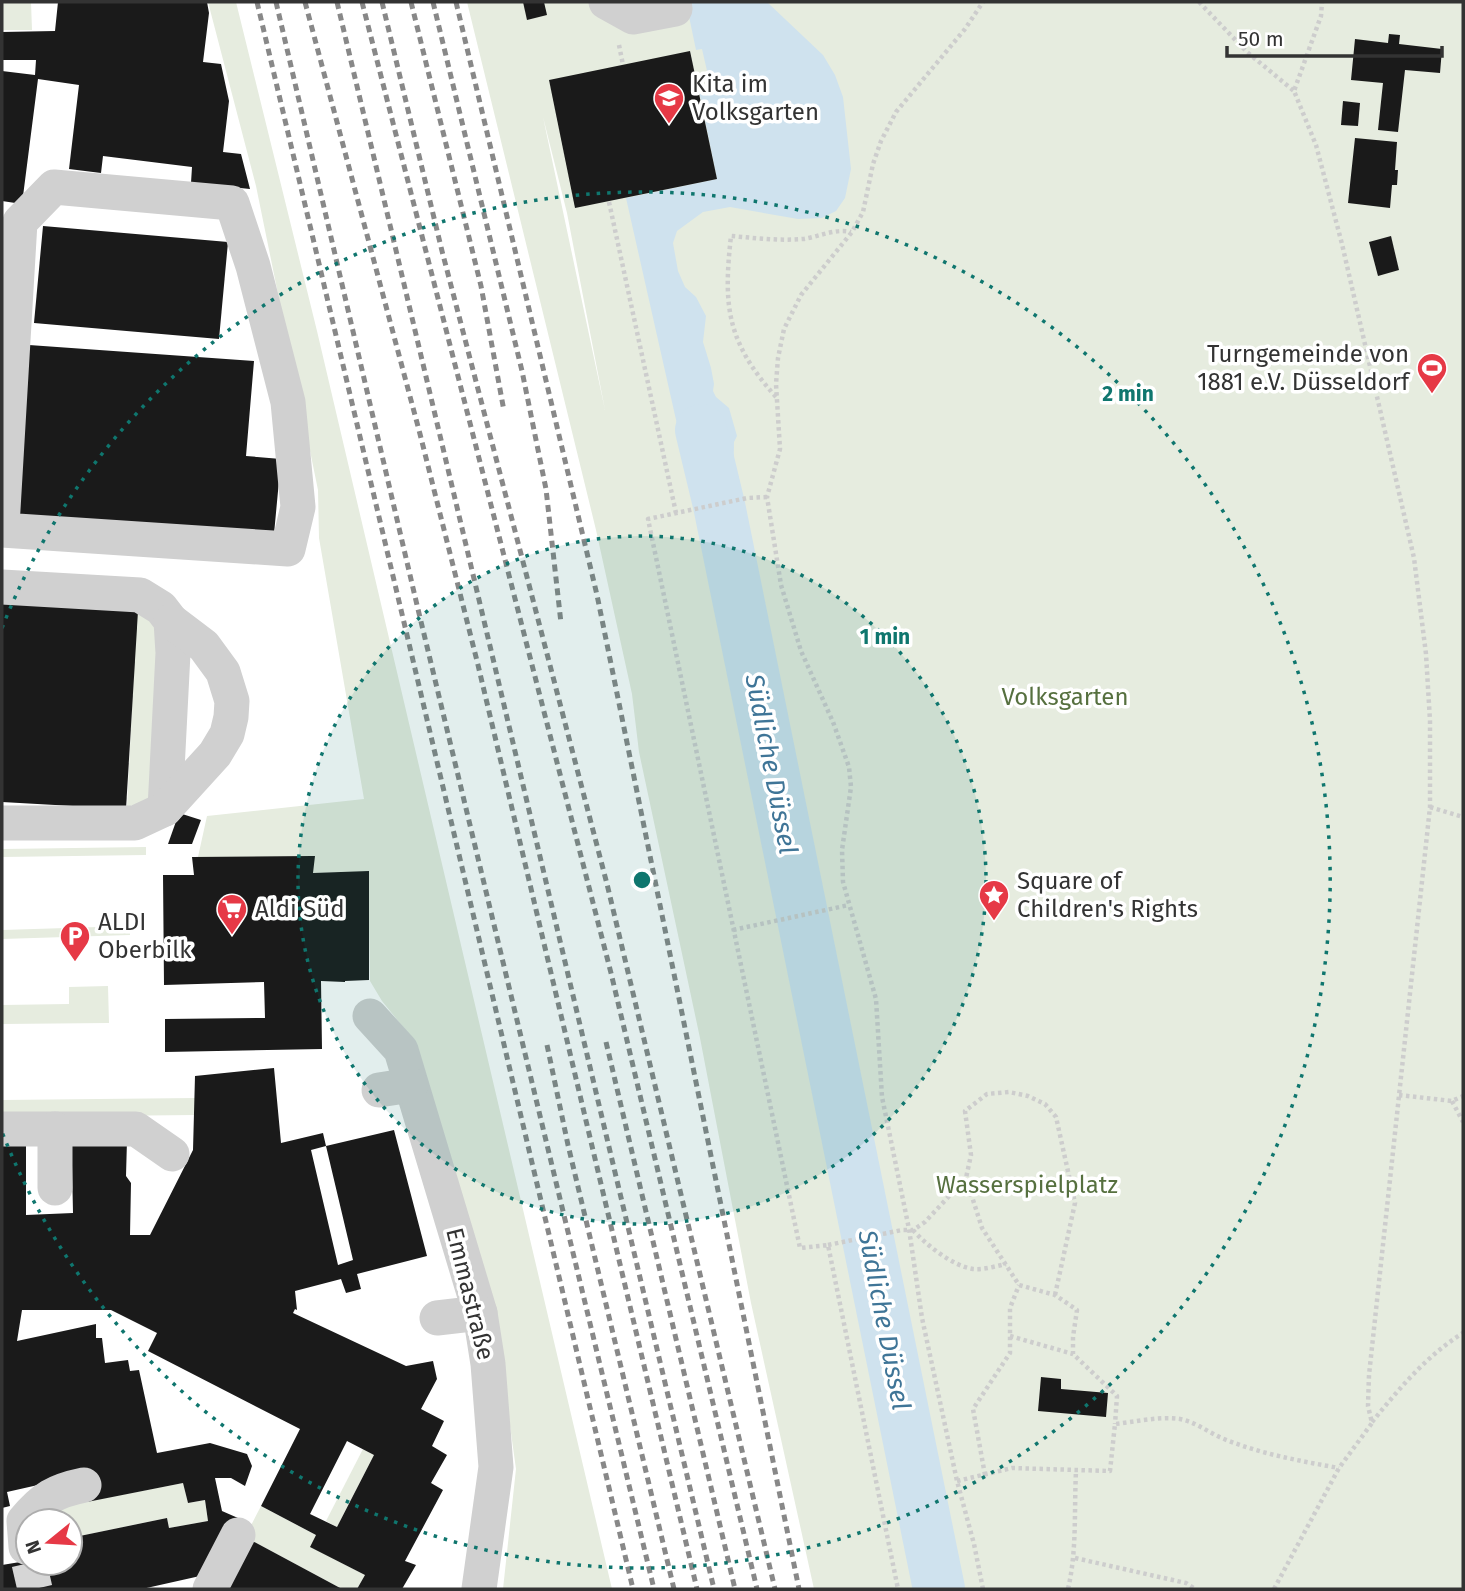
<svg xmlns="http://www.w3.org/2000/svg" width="1465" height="1591" viewBox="0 0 1465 1591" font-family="'Fira Sans',sans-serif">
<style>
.green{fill:#e6ecdf;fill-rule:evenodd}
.water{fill:#cfe2ee}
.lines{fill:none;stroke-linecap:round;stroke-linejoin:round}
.river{stroke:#cfe2ee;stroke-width:52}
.building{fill:#1a1a1a;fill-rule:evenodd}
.minor-tunnel{stroke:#d6d6d6;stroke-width:35;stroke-dasharray:35 18;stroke-linecap:butt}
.path{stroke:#cdcdcd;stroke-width:4.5;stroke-dasharray:3.5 3.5;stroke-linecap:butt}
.minor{stroke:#d0d0d0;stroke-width:35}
.rail{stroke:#888;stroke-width:5;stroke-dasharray:7 5;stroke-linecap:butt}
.ring{fill:none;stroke:#0f766e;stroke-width:3.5;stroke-dasharray:3.5 7}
.labels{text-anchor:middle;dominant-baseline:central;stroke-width:7;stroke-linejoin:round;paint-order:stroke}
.poi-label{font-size:24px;fill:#333;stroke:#fff;text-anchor:start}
.park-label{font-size:24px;fill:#56703f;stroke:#fff}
.street-label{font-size:24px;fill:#333;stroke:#fff}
.water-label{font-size:26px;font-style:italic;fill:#3f7597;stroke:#fff}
.centre{fill:#0f766e;stroke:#fff;stroke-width:3.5}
.ring-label{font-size:21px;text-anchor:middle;font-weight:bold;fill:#0f766e;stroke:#fff;stroke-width:7;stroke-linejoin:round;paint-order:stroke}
</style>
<rect width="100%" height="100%" fill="#fff"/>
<g class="green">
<path d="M 2,2 L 31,2 L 32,30 L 2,30 Z"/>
<path d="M 208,2 L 236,2 L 317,331 L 612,1589 L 503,1589 L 516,1469 L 494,1311 L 416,1043 L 382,1001 L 370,981 L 368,872 L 194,875 L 207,816 L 364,799 L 319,538 L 318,490 L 256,186 Z"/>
<path d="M 467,2 L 1463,2 L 1463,1589 L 814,1589 L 751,1303 L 700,1038 L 639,752 L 632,694 L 596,530 ZM 543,117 L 567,213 L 605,410 Z"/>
<path d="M 137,607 L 158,618 L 154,799 L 127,807 Z"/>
<path d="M 146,847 L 146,855 L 2,857 L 2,849 Z"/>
<path d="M 130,926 L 130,935 L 2,939 L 2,930 Z"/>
<path d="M 108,986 L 109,1023 L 2,1024 L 2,1005 L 69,1004 L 69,987 Z"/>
<path d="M 195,1098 L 195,1115 L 2,1117 L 2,1100 Z"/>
<path d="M 363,1449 L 374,1455 L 337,1527 L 326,1521 Z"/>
<path d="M 183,1483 L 188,1503 L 205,1500 L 208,1521 L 169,1528 L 167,1518 L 70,1538 L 70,1521 L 34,1521 L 42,1510 Z"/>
<path d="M 261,1506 L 316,1535 L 311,1547 L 365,1575 L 357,1589 L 342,1589 L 245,1537 Z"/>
</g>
<path class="water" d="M 686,2 L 767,2 L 823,55 L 835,75 L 843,97 L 851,169 L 845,198 L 836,211 L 822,218 L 798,219 L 730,207 L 703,212 L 677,231 L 673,243 L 678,271 L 685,287 L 696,297 L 706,316 L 703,342 L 711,368 L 714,384 L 713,391 L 716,397 L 729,408 L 737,436 L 734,442 L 733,497 L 695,504 L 626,198 L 717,179 L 699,91 L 711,88 L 702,49 L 696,50 Z"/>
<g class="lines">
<path class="river" d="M 701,430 L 719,505 L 939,1589"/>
</g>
<g class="building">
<path d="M 58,2 L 207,2 L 209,13 L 203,62 L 221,64 L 229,101 L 223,152 L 241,154 L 250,189 L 191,183 L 192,167 L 103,156 L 101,173 L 69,169 L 79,85 L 38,79 L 22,204 L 2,201 L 2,71 L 35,75 L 36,60 L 2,60 L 2,32 L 55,31 Z"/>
<path d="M 523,2 L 544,2 L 547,15 L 527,20 Z"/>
<path d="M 1389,34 L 1400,35 L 1399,44 L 1442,49 L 1440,73 L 1405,70 L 1398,132 L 1378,130 L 1383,83 L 1351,80 L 1355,39 L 1388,43 Z"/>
<path d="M 690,51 L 717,179 L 575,208 L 549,80 Z"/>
<path d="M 1343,101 L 1360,103 L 1358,126 L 1341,125 Z"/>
<path d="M 1355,138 L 1397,142 L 1395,170 L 1398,170 L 1397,185 L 1392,185 L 1390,208 L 1348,203 Z"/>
<path d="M 43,226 L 228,242 L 219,339 L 34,323 Z"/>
<path d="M 1391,236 L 1399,270 L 1378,276 L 1369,242 Z"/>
<path d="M 29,345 L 254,361 L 246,456 L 281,459 L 274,534 L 17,517 Z"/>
<path d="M 2,602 L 138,611 L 126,809 L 2,802 Z"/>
<path d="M 179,813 L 201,820 L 192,844 L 168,844 Z"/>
<path d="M 312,856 L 315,856 L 313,873 L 369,871 L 369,980 L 345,981 L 345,982 L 321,981 L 322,1049 L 165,1052 L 165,1019 L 265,1018 L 264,982 L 164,985 L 163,875 L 194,875 L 192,857 Z"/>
<path d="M 274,1068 L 281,1143 L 323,1133 L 326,1146 L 394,1130 L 427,1256 L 357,1274 L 361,1289 L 346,1293 L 341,1279 L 295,1291 L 297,1310 L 295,1309 L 293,1313 L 406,1366 L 433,1361 L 437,1379 L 421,1409 L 444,1421 L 432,1446 L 447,1455 L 431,1483 L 443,1490 L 405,1561 L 416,1565 L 402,1589 L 357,1589 L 365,1575 L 310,1547 L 316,1535 L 261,1506 L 300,1429 L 148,1351 L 157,1333 L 111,1310 L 22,1310 L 17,1341 L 96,1324 L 96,1338 L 102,1338 L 105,1363 L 128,1360 L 130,1371 L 139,1370 L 157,1453 L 210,1443 L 247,1454 L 252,1466 L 245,1486 L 231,1478 L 215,1478 L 222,1511 L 238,1518 L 245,1537 L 342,1589 L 226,1589 L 200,1576 L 142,1589 L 2,1589 L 2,1565 L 20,1562 L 70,1563 L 70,1538 L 167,1518 L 169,1528 L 208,1521 L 205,1500 L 188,1503 L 183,1483 L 87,1502 L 82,1475 L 7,1492 L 10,1506 L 2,1508 L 2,1139 L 26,1139 L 26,1215 L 73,1213 L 72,1165 L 67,1139 L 127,1140 L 126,1176 L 131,1183 L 130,1235 L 150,1235 L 193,1150 L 195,1076 ZM 326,1146 L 353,1260 L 338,1265 L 311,1150 ZM 347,1441 L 374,1455 L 337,1527 L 310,1514 Z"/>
<path d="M 1041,1377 L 1061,1379 L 1061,1389 L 1108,1393 L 1106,1417 L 1038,1411 Z"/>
</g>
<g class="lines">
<path class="minor-tunnel" d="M 29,1563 L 35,1589"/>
<g class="path">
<path d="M 1199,2 L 1247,52 L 1294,91"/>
<path d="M 619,45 L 623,65"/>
<path d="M 609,202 L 676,513"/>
<path d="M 776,397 C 727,342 723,307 731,236 C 755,238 779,241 803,239 C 818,237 836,228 851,232"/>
<path d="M 767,497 L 747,498 L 648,519 L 800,1248 L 828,1245 L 898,1589"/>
<path d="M 1430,807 L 1463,817"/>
<path d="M 733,930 L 849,905"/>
<path d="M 1399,1095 L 1452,1101 L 1463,1096"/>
<path d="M 1452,1101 L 1463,1122"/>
<path d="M 913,1230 C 926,1245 953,1266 973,1269 C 984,1270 996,1266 1006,1264"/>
<path d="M 828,1245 L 902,1230 L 913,1230 L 925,1222 L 966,1178"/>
<path d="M 1055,1295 L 1075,1203 L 1056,1117 L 1045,1104 L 1028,1096 L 1009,1092 L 987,1094 L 965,1111 L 971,1155 L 966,1178 L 982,1228 L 1019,1285 L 1055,1295 L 1077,1310 L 1073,1337 L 1073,1354 L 1117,1396 L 1115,1424"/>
<path d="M 1010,1336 L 1073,1354"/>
<path d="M 1372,1422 C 1399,1389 1426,1356 1463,1333"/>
<path d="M 985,1475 L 973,1409 L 1010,1353 L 1010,1308 L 1019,1285"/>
<path d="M 957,1481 L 1012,1468 L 1110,1471 L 1115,1424 C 1135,1422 1159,1416 1180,1419 C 1196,1422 1209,1433 1224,1439 C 1261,1454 1300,1461 1339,1468"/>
<path d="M 1075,1558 L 1186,1583 L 1195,1589"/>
<path d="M 983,1589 L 974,1544 L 957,1481 L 922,1318 L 909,1229 L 882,1097 L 876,999 L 843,882 L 842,850 L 851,787 L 849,767 L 833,722 L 801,651 L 781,585 L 767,497 L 780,449 L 776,384 L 778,358 L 784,329 L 801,295 L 852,232 L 863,212 L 873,164 L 881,141 L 896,112 L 965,29 L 983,2"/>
<path d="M 1068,1589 C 1077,1551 1074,1511 1076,1471"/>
<path d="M 1274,1589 L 1339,1468 L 1372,1423 L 1368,1406 L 1369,1375 L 1430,807 L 1430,721 L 1426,654 L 1414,558 L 1342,244 L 1316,145 L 1294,91 L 1321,16 L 1322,2"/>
</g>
<g class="minor">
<path d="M 606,2 L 633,17 L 675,9 L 674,2"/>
<path d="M 2,526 L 20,222 L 54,187 L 232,203 L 253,266 L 288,402 L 298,507 L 288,549 L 2,530"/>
<path d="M 2,587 L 140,595 L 161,608 L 171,621 L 173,653 L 165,809"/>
<path d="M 2,823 L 135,823 L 165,809 L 215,754 L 227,734 L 231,717 L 232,701 L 223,672 L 204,646 L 171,621"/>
<path d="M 370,1016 L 401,1050 L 480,1313 L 488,1364 L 496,1467 L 479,1589"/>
<path d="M 379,1090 L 411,1085"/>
<path d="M 2,1129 L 136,1129 L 172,1154"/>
<path d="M 55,1188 L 55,1129"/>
<path d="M 437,1318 L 480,1313"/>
<path d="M 26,1547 L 24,1521 C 43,1498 55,1491 84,1485"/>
<path d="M 210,1589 L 238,1535"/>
</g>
<g class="rail">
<path d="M 257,2 L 633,1589"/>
<path d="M 276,2 L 417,605 L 654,1589"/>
<path d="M 305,2 L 420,434 L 478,665 L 697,1589"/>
<path d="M 337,2 L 714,1589"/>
<path d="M 362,2 L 611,973 L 757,1589"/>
<path d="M 382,2 L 442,251 L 607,884 L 775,1589"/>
<path d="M 411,2 L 481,286 L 504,411"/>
<path d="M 433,2 L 522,371 L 546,489 L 561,623"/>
<path d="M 456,2 L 597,595 L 799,1589"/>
<path d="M 606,1042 L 735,1589"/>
<path d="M 547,1045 L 568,1145 L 674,1589"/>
</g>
</g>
<circle cx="642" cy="880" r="344" fill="#0f766e" fill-opacity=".12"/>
<g class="ring">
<circle cx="642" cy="880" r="344"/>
<path d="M2 628A688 688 0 1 1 2 1132"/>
</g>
<defs>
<g id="school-pin" transform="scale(1.575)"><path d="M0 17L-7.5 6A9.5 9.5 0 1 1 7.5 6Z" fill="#e63946" stroke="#fff"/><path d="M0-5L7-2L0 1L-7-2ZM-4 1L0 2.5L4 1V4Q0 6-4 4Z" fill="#fff"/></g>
<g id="stadium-pin" transform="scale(1.575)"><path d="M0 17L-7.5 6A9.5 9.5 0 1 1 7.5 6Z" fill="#e63946" stroke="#fff"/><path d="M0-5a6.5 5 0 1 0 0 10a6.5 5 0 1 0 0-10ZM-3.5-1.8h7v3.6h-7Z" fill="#fff"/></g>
<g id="sight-pin" transform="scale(1.575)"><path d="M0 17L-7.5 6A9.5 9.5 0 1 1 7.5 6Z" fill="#e63946" stroke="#fff"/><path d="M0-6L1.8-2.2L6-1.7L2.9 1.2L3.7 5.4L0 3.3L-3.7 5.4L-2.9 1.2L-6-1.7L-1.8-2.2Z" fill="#fff"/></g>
<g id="supermarket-pin" transform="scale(1.575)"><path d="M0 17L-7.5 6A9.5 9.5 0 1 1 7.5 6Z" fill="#e63946" stroke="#fff"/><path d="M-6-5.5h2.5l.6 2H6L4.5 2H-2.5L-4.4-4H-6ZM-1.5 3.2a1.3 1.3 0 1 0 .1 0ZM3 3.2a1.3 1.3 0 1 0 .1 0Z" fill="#fff"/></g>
<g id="parking-pin" transform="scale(1.575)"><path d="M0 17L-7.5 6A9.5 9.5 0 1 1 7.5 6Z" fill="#e63946" stroke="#fff"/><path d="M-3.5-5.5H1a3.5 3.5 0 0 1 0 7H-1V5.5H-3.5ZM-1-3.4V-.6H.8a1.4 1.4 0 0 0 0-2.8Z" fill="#fff"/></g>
</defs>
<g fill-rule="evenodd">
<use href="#school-pin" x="669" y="98"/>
<use href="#stadium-pin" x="1432" y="368"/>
<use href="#sight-pin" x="994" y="895"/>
<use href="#supermarket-pin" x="232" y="909"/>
<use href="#parking-pin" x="75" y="936"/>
</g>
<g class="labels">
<g class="poi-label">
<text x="692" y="84">Kita im<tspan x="692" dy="28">Volksgarten</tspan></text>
<text x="1409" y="354" text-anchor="end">Turngemeinde von<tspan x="1409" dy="28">1881 e.V. Düsseldorf</tspan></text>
<text x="1017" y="881">Square of<tspan x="1017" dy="28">Children's Rights</tspan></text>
<text x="255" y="909">Aldi Süd</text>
<text x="98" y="922">ALDI<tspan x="98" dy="28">Oberbilk</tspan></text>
</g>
<g class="park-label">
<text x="1065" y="697">Volksgarten</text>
<text x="1027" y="1185">Wasserspielplatz</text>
</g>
<g class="street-label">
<text transform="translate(470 1294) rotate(76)">Emmastraße</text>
</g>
<g class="water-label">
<text transform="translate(771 764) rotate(79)">Südliche Düssel</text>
<text transform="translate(884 1320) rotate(79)">Südliche Düssel</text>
</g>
</g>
<circle cx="642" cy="880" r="10" class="centre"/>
<g class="ring-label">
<text x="1128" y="401">2 min</text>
<text x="885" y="644">1 min</text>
</g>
<rect width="1465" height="1591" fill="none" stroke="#333333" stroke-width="7"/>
<g transform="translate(49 1542) rotate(252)"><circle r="33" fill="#ffffff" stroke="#adadad" stroke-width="2"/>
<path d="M0-5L12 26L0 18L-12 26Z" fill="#e63946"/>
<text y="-10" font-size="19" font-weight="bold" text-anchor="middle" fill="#333333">N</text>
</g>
<path d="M1227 46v10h215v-10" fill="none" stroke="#333333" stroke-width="3.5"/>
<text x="1238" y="46" font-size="21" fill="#333333" stroke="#ffffff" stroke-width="5" paint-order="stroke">50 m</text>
</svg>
